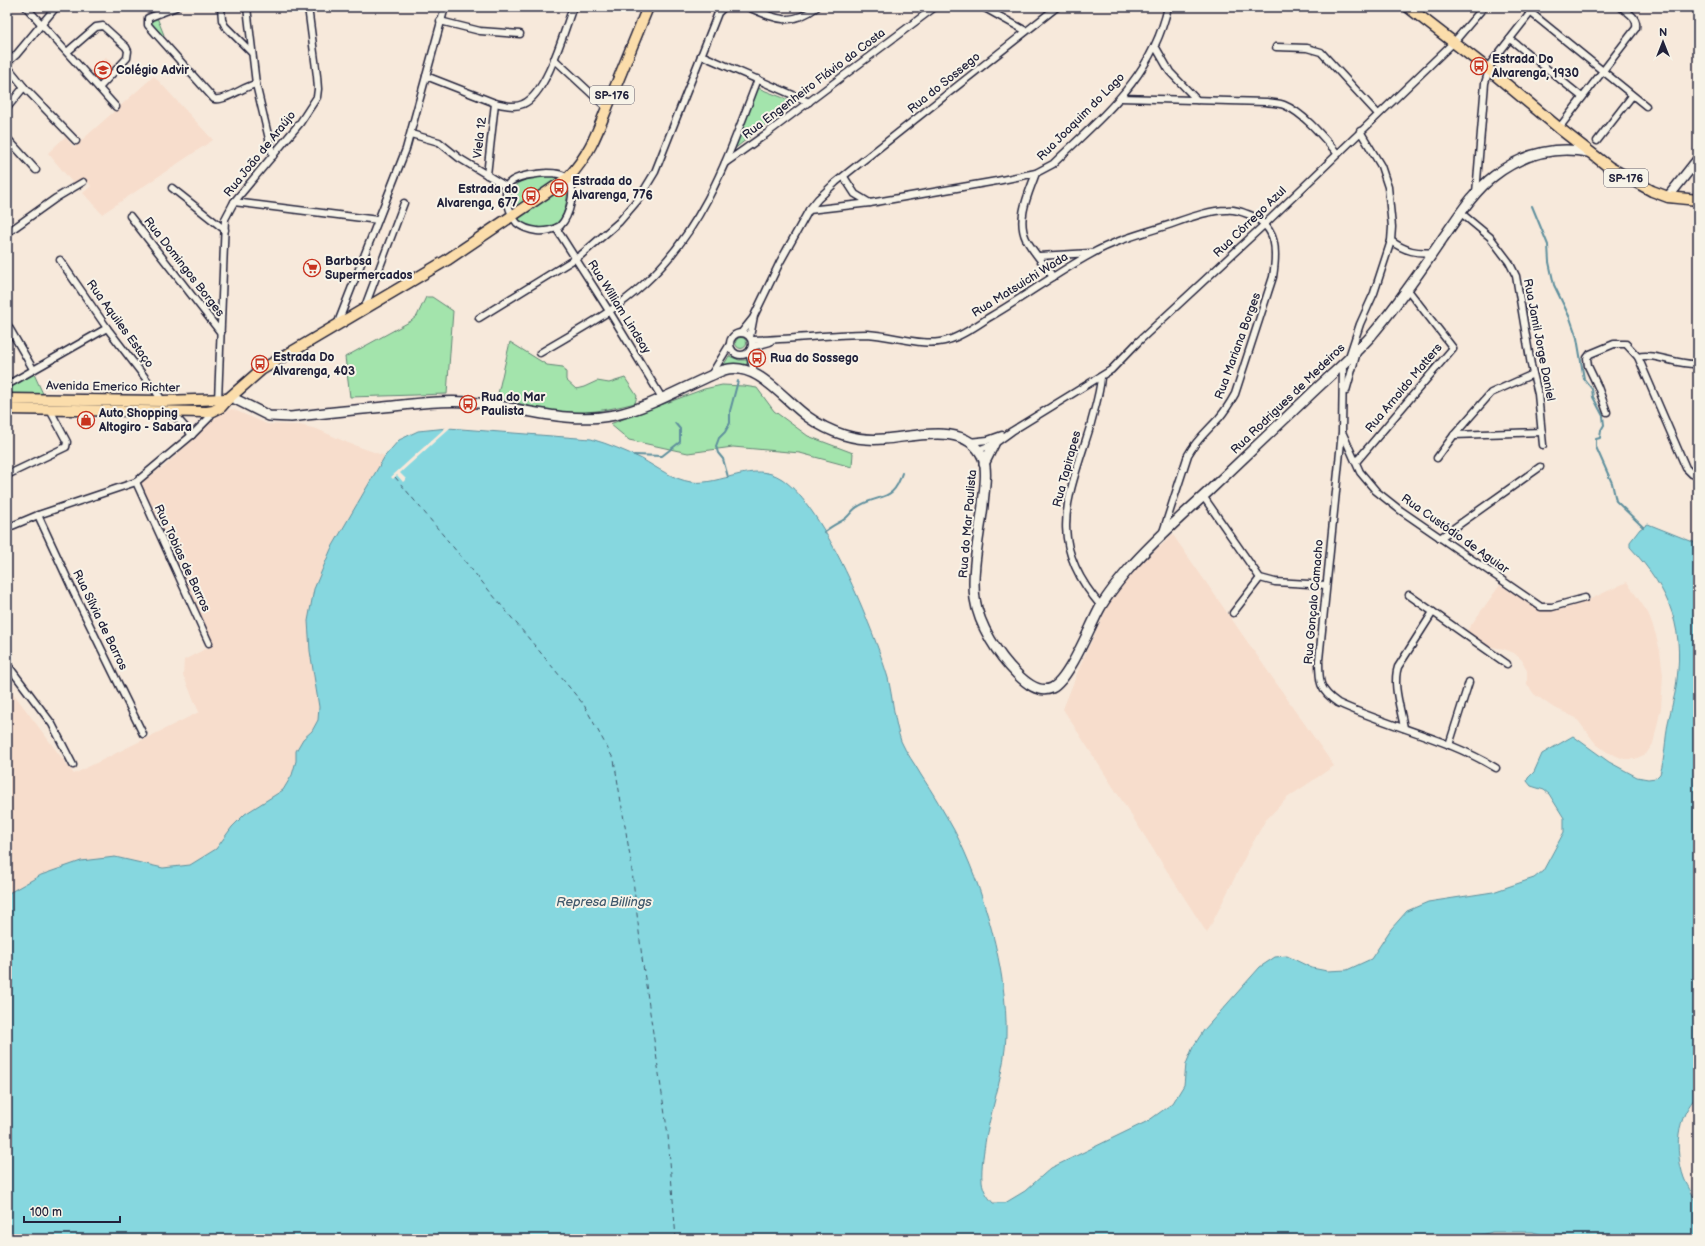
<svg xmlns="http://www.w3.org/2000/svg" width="1705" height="1246" viewBox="0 0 1705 1246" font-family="'Balsamiq Sans',sans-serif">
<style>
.built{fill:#f7ddcc}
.green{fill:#a3e4ac;stroke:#628374}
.water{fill:#86d7df;stroke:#5e8f9d}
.pier{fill:#f7e9db}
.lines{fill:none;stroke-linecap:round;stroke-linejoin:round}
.stream{stroke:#5e8f9d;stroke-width:2}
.ferry{stroke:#40586c;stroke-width:1;stroke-dasharray:5 4;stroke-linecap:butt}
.street-casing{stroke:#22223b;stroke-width:9}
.secondary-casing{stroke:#22223b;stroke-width:12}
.primary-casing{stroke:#22223b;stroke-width:13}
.street{stroke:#f7f3e8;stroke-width:6}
.secondary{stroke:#f7f3e8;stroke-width:9}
.primary{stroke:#fbddab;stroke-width:10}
.labels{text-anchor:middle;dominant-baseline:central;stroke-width:4;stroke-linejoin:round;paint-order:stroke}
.shield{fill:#f7f3e8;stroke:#62616f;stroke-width:1}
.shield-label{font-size:11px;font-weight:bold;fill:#22223b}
.poi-label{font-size:12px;font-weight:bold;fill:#22223b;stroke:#f7f3e8;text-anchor:start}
.street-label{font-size:12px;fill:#22223b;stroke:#f7f3e8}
.water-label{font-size:13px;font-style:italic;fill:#40586c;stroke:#f7f3e8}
</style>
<rect width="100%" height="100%" fill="#f7e9db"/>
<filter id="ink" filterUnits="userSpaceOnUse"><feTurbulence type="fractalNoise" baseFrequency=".025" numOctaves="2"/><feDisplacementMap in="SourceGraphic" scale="8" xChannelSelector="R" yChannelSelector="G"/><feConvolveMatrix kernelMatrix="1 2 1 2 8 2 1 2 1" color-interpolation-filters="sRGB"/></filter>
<g filter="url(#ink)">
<g class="built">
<path d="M 106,57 L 116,67 L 99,85 L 88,73 Z"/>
<path d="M 154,76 L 213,140 L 102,214 L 83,193 L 91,186 L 86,180 L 76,187 L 48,153 L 65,137 L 74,147 Z"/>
<path d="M 232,409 L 267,424 L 300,425 L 317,429 L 348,443 L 385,456 L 331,549 L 314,589 L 308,621 L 310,651 L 319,707 L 318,720 L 312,731 L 303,739 L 296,751 L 296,761 L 292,775 L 283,790 L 245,814 L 232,827 L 216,849 L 190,865 L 163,868 L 115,857 L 41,875 L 7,894 L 7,685 L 74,774 L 199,712 L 183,675 L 184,660 L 213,645 L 139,483 L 165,466 L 220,413 Z"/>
<path d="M 1173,535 L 1334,766 L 1287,798 L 1265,821 L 1247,853 L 1207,933 L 1063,709 L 1083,659 L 1109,604 L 1135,568 Z"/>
<path d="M 1627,582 L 1648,613 L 1656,635 L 1660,651 L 1663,675 L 1661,708 L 1653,744 L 1646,754 L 1635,759 L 1624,759 L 1607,752 L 1596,744 L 1576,718 L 1551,706 L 1534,694 L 1527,684 L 1527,671 L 1522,660 L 1514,653 L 1504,649 L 1486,646 L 1466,632 L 1500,585 L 1538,609 L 1554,610 L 1568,608 L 1584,602 Z"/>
</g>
<g class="green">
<path d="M 156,15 L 164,35 L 161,38 L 150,26 L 151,17 Z"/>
<path d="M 758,88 L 794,102 L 733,150 Z"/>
<path d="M 540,176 C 547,177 559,174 564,180 C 568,184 568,192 567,197 C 566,204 565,212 561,218 C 554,230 534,233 523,224 C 517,220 515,214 513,206 C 512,203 510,197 511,194 C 512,181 530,179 540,176 Z"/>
<path d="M 426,297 L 432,297 L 453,311 L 447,394 L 350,397 L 345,357 L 411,321 L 417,316 Z"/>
<circle cx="741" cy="343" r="5.5"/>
<path d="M 510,342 L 547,365 L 563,367 L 566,372 L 566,380 L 576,389 L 584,387 L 597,381 L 609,383 L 625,378 L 637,396 L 635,403 C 608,410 582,415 555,411 C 536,409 516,402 497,398 Z"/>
<path d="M 729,356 L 739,360 L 748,360 L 746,366 L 739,364 L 723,366 Z"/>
<path d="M 34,374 L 44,396 L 7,396 L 7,389 Z"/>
<path d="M 722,385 L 744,386 L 757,388 L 774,411 L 808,436 L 853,453 L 852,467 L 800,453 L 733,447 L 688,453 L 629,440 L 610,424 L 704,389 Z"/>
</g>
<path class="water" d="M 448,428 L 591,439 C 609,444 625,451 642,459 C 657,468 673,479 691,482 C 721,486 753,460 782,479 C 825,508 873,628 888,678 C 893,699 894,721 901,741 C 906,753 915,764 921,775 C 933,793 944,812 954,830 C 983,885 1008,973 1006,1035 C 1005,1069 993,1103 986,1137 C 984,1151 981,1166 982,1181 C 983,1190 987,1196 993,1203 L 1005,1203 L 1025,1191 L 1051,1168 L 1148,1121 L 1173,1103 L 1184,1085 L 1186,1064 L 1193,1047 L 1204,1030 L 1260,967 L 1275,957 L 1287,956 L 1312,968 L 1327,971 L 1347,970 L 1371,959 L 1391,929 L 1407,911 L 1428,902 L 1493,892 L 1534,878 L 1543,871 L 1564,832 L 1564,818 L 1549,794 L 1544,790 L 1531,786 L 1527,781 L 1528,778 L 1534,772 L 1542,754 L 1573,736 L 1609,762 L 1637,777 L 1648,779 L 1656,778 L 1660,774 C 1665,758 1665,740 1668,723 C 1670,713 1673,703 1675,693 C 1686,630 1672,593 1630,547 L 1630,542 L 1640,529 L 1648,524 L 1698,544 L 1698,1095 C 1676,1117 1674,1149 1684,1178 C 1688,1188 1696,1198 1698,1208 C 1700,1218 1698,1229 1698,1239 L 1557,1239 L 1533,1232 L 1492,1232 L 1469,1239 L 7,1239 L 7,894 L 41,875 L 81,861 L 115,857 L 163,868 L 190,865 L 216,849 L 232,827 L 245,814 L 283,790 L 292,775 L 296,761 L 296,751 L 303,739 L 312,731 L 318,720 L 319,707 L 310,651 L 308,621 L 314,589 L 331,549 L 385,456 L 399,440 L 418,431 Z"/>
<path class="pier" d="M 446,427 L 451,427 L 400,473 L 406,479 L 403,482 L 397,475 L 393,479 L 391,477 Z"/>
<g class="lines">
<g class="stream">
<path d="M 1532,206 L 1548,245 L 1549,262 L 1554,285 L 1570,318 L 1577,338 L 1584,379 L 1592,389 L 1593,397 L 1603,416 L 1604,425 L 1601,430 L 1600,438 L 1596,439 L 1596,447 L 1612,483 L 1616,501 L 1643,527"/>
<path d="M 634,455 L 662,456 L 680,442 L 680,429 L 675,423"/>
<path d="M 728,477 L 723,459 L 718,453 L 716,446 L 719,438 L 725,432 L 730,423 L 730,411 L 738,381"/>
<path d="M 824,532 C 830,527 836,524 843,520 C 849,517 852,509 859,506 C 881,493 893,503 902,473"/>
</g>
<path class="ferry" d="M 395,477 L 584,705 L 614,760 L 631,862 L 642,958 L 668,1135 L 676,1239"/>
<g class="street-casing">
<g id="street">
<path d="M 26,7 L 116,107"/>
<path d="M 176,7 L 148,18 L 148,25 L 214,99 C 224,102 244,86 256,84"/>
<path d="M 221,7 L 222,20 L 225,26 L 252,53"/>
<path d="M 247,7 L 256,84 L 273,156"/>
<path d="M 748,7 C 776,19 790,27 817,7"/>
<path d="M 983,7 L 1026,31"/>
<path d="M 1524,7 L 1646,106"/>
<path d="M 440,21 L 480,31 L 520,34"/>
<path d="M 1510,39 L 1582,97"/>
<path d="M 1155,46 L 1170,72 L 1197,100"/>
<path d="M 1276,47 L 1307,48 L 1321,52 L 1378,114"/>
<path d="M 67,52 L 96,27 L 103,26 L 126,47 L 128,51 L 127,58 L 99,88"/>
<path d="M 701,55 L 809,102"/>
<path d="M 554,59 L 607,108"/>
<path d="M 7,63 L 16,55 L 56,7"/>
<path d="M 7,66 L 24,87 L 76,141"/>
<path d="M 426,76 L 495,103 C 504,105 514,108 523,104 C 547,94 564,31 573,7"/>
<path d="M 1120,98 L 1266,102 C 1272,103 1279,103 1284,105 C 1304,113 1324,138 1337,153"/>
<path d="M 7,108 L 24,87"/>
<path d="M 1559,128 L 1636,28 C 1638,17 1628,13 1621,7"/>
<path d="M 411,134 L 439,142 L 459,158 L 507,187"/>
<path d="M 7,138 L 36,170"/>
<path d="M 1597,141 L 1632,96"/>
<path d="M 725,163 L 766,134 L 935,7"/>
<path d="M 547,173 C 553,173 562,173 567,178 C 578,188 569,217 560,226 C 554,230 544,232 537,231 C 529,230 523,228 517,223 C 511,216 501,191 509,183 C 518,175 536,174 547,173 Z"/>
<path d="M 1036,173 C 1029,193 1016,218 1026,239 C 1033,252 1045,265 1053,277"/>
<path d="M 487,175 L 495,103"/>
<path d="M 844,177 L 855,194 L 870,203"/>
<path d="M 172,188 L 225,230"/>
<path d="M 1476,193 L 1485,83 L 1491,63 L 1531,12"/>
<path d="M 234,202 L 378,220"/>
<path d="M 809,210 L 870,203 L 997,181 L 1036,173 L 1053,164 C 1102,116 1152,78 1168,7"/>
<path d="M 1461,213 L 1490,237 L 1509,262 L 1516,276 L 1531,365 L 1538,394 L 1543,445"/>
<path d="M 130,216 L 221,333"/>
<path d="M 556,228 L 609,311 L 662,398"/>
<path d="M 7,233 L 56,198 L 83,182"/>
<path d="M 1391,241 C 1405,251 1417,254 1434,252"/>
<path d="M 1039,256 L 1091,253"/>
<path d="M 60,260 L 107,328 L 163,401"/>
<path d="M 364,309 L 404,203"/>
<path d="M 479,318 L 581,255 L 619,222 L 638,200 L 655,172 L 718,13 L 724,7"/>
<path d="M 7,324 L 33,369"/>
<path d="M 337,325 L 406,149 L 445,7"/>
<path d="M 741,333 L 753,318"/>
<circle cx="741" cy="344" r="11"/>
<path d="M 750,337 L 754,316 L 780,262 L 809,210 L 818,199 L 836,182 L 1057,7"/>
<path d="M 752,340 C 790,340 829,334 867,334 C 892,335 925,348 948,340 C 962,336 976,326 988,318 C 1023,298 1056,273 1091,254 C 1112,242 1136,235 1159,228 C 1179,222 1206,210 1227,210 C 1235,209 1242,212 1250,215 C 1278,227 1277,251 1273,277 L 1235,394 C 1230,403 1225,411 1219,418 C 1207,431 1196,440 1188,455 L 1163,532"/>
<path d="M 752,347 L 770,342"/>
<path d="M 749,352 L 754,372"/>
<path d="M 540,353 C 575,332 614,312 644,284 C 705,228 729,154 758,79"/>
<path d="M 1349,357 L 1360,324 L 1374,293 L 1391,241 L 1392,227 L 1388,187 L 1381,166 L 1360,131"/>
<path d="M 1638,357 C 1653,352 1679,366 1698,364"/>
<path d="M 1343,363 L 1342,432 L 1319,660 C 1319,682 1319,690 1338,703 C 1390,727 1447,738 1496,768"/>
<path d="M 711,375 L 730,344"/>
<path d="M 1101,377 C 1100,394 1094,410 1090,427 C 1068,499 1045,541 1101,606"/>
<path d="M 7,385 L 107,328"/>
<path d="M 1346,391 L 1357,352"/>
<path d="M 218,401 L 225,219 L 234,202 L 300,123 L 317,97 L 318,89 L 317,76 L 308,7"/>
<path d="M 1607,412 L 1598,387 L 1588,366 L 1587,358 L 1590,354 L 1614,344 L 1626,344 L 1638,357 L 1686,468 L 1692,474 L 1698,476"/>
<path d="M 169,413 L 178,419 L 192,435"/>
<path d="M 1343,434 L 1360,472 L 1376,491 L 1400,510 L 1541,607 L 1552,607 L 1585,598"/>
<path d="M 1454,435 L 1542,432"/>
<path d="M 969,442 L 988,440 L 1002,435"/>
<path d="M 978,450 L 994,444 L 1012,431 L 1111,370 L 1139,341 L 1265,224 L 1454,42 L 1484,7"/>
<path d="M 1437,458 L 1454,435 L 1491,393 L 1533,374"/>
<path d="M 1356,462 L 1453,348 L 1408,290"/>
<path d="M 7,475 L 66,447 L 67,442 L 50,410"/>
<path d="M 136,482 L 209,643"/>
<path d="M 1203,496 L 1260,578 L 1275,582 L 1326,585"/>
<path d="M 38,515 L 74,593 L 143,734"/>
<path d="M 7,528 L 38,515 L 136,482 L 192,435 L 209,418 L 213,411"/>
<path d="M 1440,538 L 1540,467"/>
<path d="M 1409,595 L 1433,612"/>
<path d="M 1233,613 L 1260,578"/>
<path d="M 7,664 L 52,724 L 73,765"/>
<path d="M 1404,728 C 1401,709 1392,685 1398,667 L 1433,612 L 1507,664"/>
<path d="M 1449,745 L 1469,682"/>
</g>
</g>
<g class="secondary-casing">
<g id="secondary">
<path d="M 1668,197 L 1698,159"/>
<path d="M 231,397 L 269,416 L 291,417 C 322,413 353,410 384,407 C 412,404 440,400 469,402 C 518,406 565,425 615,415 C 652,407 689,384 724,370 C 756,360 784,400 808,417 C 819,425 831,431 844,435 C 857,439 871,440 884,439 C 913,437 967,421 983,458 C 988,471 984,490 983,505 C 980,533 971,570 975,599 C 979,626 998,655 1017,674 C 1026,683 1039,694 1052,688 C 1069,680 1090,626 1100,608 C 1108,594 1118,582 1128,570 C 1153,541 1182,516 1210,490 C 1245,457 1278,425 1313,392 C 1332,374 1353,356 1371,336 C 1397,305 1420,272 1443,238 C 1458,217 1473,192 1494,176 C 1522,154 1553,146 1588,152"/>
<path d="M 984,464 L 994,444"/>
</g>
</g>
<g class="primary-casing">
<g id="primary">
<path d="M 1408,7 L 1488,69 L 1559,128 L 1609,167 L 1652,191 L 1668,197 L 1698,200"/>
<path d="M 7,399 L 163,401 L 228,399"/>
<path d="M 7,409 L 207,412 L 213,411 L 221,407 L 228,399 L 261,370 L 447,260 L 568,178 C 592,152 599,127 612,95 C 624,66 636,36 648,7"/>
</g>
</g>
<use href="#street" class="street"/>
<use href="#secondary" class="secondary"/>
<use href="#primary" class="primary"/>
</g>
</g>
<defs>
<g id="bus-ring" transform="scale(0.9)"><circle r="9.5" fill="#f7f3e8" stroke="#c8321e" stroke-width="1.5"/><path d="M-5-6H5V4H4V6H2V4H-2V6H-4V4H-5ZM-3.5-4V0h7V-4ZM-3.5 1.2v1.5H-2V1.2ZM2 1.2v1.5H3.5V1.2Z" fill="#c8321e"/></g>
<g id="school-ring" transform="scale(0.9)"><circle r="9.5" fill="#f7f3e8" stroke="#c8321e" stroke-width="1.5"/><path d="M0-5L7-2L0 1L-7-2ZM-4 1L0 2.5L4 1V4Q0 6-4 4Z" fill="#c8321e"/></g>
<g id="supermarket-ring" transform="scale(0.9)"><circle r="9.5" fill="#f7f3e8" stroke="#c8321e" stroke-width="1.5"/><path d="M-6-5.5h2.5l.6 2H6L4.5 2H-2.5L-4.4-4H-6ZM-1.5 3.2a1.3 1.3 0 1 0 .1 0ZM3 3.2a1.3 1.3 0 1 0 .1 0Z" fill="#c8321e"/></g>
<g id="shop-ring" transform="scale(0.9)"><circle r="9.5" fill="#f7f3e8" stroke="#c8321e" stroke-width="1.5"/><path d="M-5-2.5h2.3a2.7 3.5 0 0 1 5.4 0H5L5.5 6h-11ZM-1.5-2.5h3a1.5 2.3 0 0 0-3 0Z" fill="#c8321e"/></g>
</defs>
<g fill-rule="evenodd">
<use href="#bus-ring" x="1479" y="66"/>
<use href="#school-ring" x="103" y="70"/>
<use href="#bus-ring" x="559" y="188"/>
<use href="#bus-ring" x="531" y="196"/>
<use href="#supermarket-ring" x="312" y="268"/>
<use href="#bus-ring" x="757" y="358"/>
<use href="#bus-ring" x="260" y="364"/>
<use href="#bus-ring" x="468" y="404"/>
<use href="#shop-ring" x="86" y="420"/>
</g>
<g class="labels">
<g class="shield">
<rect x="590" y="86" width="44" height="18" rx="3"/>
<rect x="1604" y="169" width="44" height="18" rx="3"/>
</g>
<g class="shield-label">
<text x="612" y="95">SP-176</text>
<text x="1626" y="178">SP-176</text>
</g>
<g class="poi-label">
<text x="1492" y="59">Estrada Do<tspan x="1492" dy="14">Alvarenga, 1930</tspan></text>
<text x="116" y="70">Colégio Advir</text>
<text x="572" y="181">Estrada do<tspan x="572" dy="14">Alvarenga, 776</tspan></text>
<text x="518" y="189" text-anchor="end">Estrada do<tspan x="518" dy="14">Alvarenga, 677</tspan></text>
<text x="325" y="261">Barbosa<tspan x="325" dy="14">Supermercados</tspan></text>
<text x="273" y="357">Estrada Do<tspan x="273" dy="14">Alvarenga, 403</tspan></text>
<text x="770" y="358">Rua do Sossego</text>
<text x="481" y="397">Rua do Mar<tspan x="481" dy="14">Paulista</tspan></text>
<text x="99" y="413">Auto Shopping<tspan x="99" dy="14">Altogiro - Sabara</tspan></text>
</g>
<g class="street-label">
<text transform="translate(944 83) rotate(-39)">Rua do Sossego</text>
<text transform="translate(814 84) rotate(-37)">Rua Engenheiro Flávio da Costa</text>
<text transform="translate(1081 117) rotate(-45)">Rua Joaquim do Lago</text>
<text transform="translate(480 138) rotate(-83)">Viela 12</text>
<text transform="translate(260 154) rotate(-51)">Rua João de Araújo</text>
<text transform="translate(1250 222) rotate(-44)">Rua Córrego Azul</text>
<text transform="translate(184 267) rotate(52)">Rua Domingos Borges</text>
<text transform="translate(1020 285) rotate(-32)">Rua Matsuichi Wada</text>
<text transform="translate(619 307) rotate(58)">Rua William Lindsay</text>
<text transform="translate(120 324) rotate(54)">Rua Aquiles Estaço</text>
<text transform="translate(1539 340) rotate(79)">Rua Jamil Jorge Daniel</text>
<text transform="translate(1238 346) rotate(-70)">Rua Mariana Borges</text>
<text transform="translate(113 387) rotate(1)">Avenida Emerico Richter</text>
<text transform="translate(1404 388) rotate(-50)">Rua Arnoldo Matters</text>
<text transform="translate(1288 399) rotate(-44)">Rua Rodrigues de Medeiros</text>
<text transform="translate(1067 469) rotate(-75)">Rua Tapirapes</text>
<text transform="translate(968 524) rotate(-85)">Rua do Mar Paulista</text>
<text transform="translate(1455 534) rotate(35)">Rua Custódio de Aguiar</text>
<text transform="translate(182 558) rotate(65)">Rua Tobias de Barros</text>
<text transform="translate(1314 602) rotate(-85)">Rua Gonçalo Camacho</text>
<text transform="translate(100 620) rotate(64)">Rua Sílvia de Barros</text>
</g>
<g class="water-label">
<text x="604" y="902">Represa Billings</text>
</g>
</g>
<rect width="1705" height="1246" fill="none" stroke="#f7f3e8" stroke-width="24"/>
<rect x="12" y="12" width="1681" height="1222" fill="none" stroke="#22223b" stroke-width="1.5" filter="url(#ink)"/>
<g transform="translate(1663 42)" stroke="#f7f3e8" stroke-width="3" paint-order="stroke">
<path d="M0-3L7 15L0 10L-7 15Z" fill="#22223b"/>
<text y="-6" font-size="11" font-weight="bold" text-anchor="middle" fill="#22223b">N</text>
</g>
<path d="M24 1216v6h96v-6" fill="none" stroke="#22223b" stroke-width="2"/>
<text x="30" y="1216" font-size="12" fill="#22223b" stroke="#f7f3e8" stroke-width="3" paint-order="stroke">100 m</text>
</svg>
